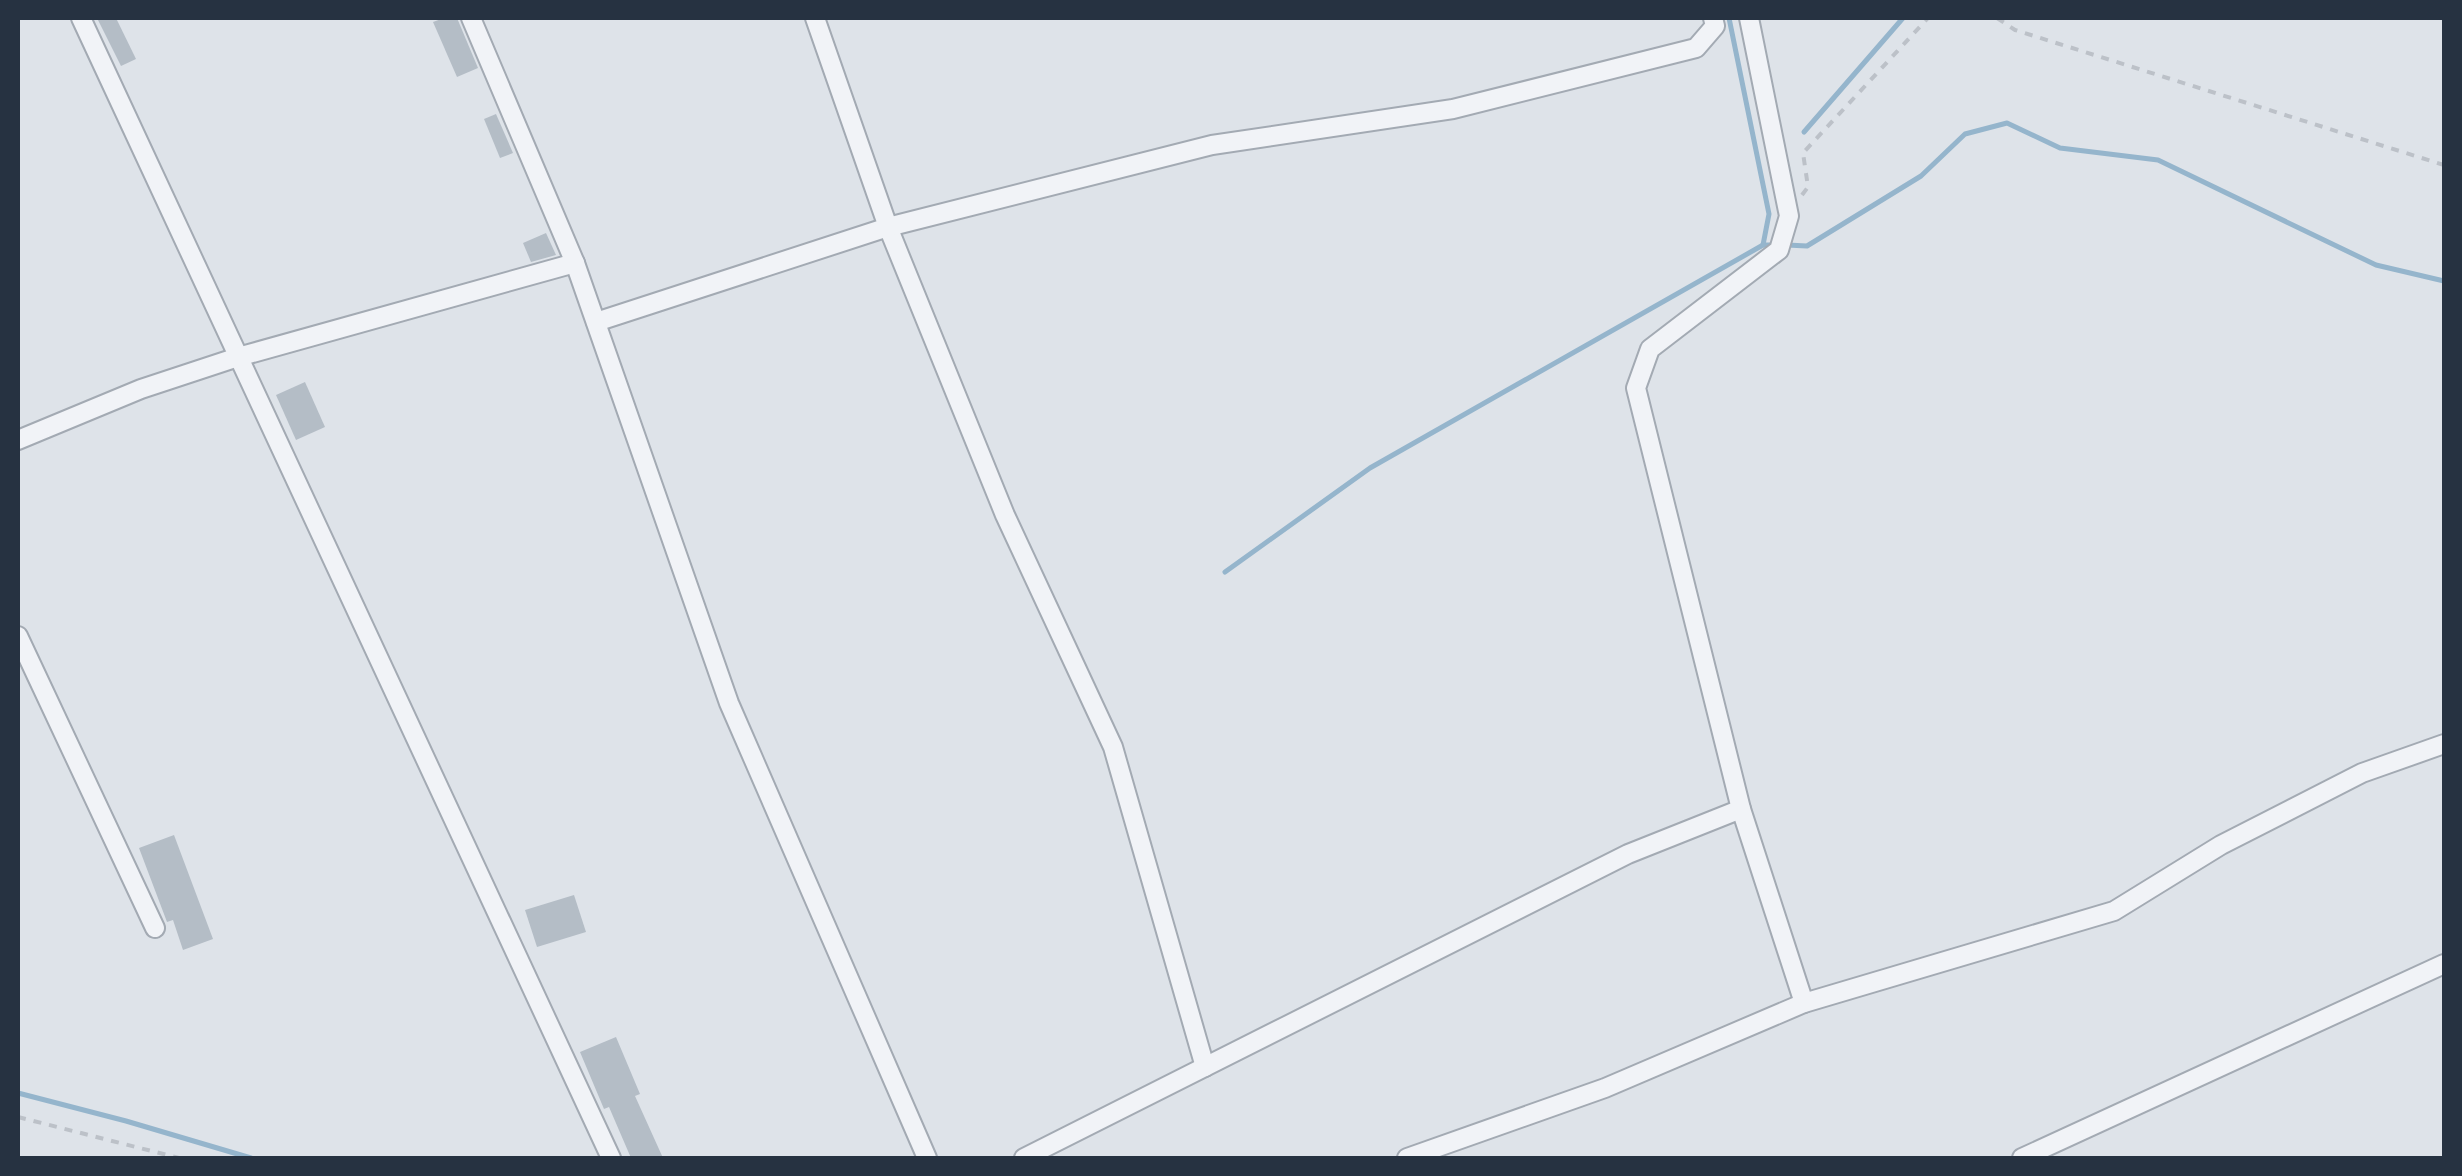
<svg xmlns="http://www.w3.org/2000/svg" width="2462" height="1176" viewBox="0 0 2462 1176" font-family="'Alegreya Sans',sans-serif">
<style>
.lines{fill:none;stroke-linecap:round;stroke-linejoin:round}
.stream{stroke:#95b5cc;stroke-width:5}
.building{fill:#b4bdc6}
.minor-casing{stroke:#a3aab3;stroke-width:22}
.path{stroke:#bcc1c8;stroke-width:4;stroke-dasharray:8 8;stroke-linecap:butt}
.minor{stroke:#f1f3f7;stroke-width:18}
</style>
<rect width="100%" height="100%" fill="#dee3e9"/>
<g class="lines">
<g class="stream">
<path d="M 1729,18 L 1769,214 L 1763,245"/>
<path d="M 1804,132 L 1903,18"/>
<path d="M 1787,245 L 1807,246 L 1921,176 L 1965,134 L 2007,123 L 2060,148 L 2158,160 L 2376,265 L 2444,281"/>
<path d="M 1225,572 L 1370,468 L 1763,245 L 1776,245"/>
<path d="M 18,1093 L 126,1121 L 251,1158"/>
</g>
</g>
<g class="building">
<path d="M 97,18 L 116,18 L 136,59 L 121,66 Z"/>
<path d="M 444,18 L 457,18 L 478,68 L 457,77 L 433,22 Z"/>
<path d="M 496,114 L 513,153 L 500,158 L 484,119 Z"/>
<path d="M 546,233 L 556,255 L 531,262 L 523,243 Z"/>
<path d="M 305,382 L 325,427 L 296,440 L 276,395 Z"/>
<path d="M 174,835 L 213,939 L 183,950 L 173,920 L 167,922 L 139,848 Z"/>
<path d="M 574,895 L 586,932 L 537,947 L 525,910 Z"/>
<path d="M 616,1037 L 640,1094 L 635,1096 L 663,1158 L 631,1158 L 609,1107 L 604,1109 L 580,1052 Z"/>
</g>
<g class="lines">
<g class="minor-casing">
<g id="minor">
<path d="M 81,18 L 611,1158"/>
<path d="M 471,18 L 575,263 L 729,703 L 927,1158"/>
<path d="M 815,18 L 888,227 L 1005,515 L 1113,747 L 1205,1067"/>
<path d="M 1749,18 L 1789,216 L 1779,250 L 1650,349 L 1636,388 L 1741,809 L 1804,1003"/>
<path d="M 596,322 L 888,227 L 1212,145 L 1453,109 L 1696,48 L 1715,26 L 1713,18"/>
<path d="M 18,440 L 141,389 L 238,357 L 575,263"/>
<path d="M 18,636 L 155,928"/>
<path d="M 1024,1158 L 1628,854 L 1741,809"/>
<path d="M 1407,1158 L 1605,1088 L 1804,1003 L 2114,911 L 2221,845 L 2362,773 L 2444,744"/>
<path d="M 2022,1158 L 2444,964"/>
</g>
</g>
<g class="path">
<path d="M 1997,18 L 2015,30 L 2444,165"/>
<path d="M 1802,195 L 1808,187 L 1803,153 L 1928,18"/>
<path d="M 18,1117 L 179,1158"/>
</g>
<use href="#minor" class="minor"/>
</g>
<rect width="2462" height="1176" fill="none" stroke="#263241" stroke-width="40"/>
</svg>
